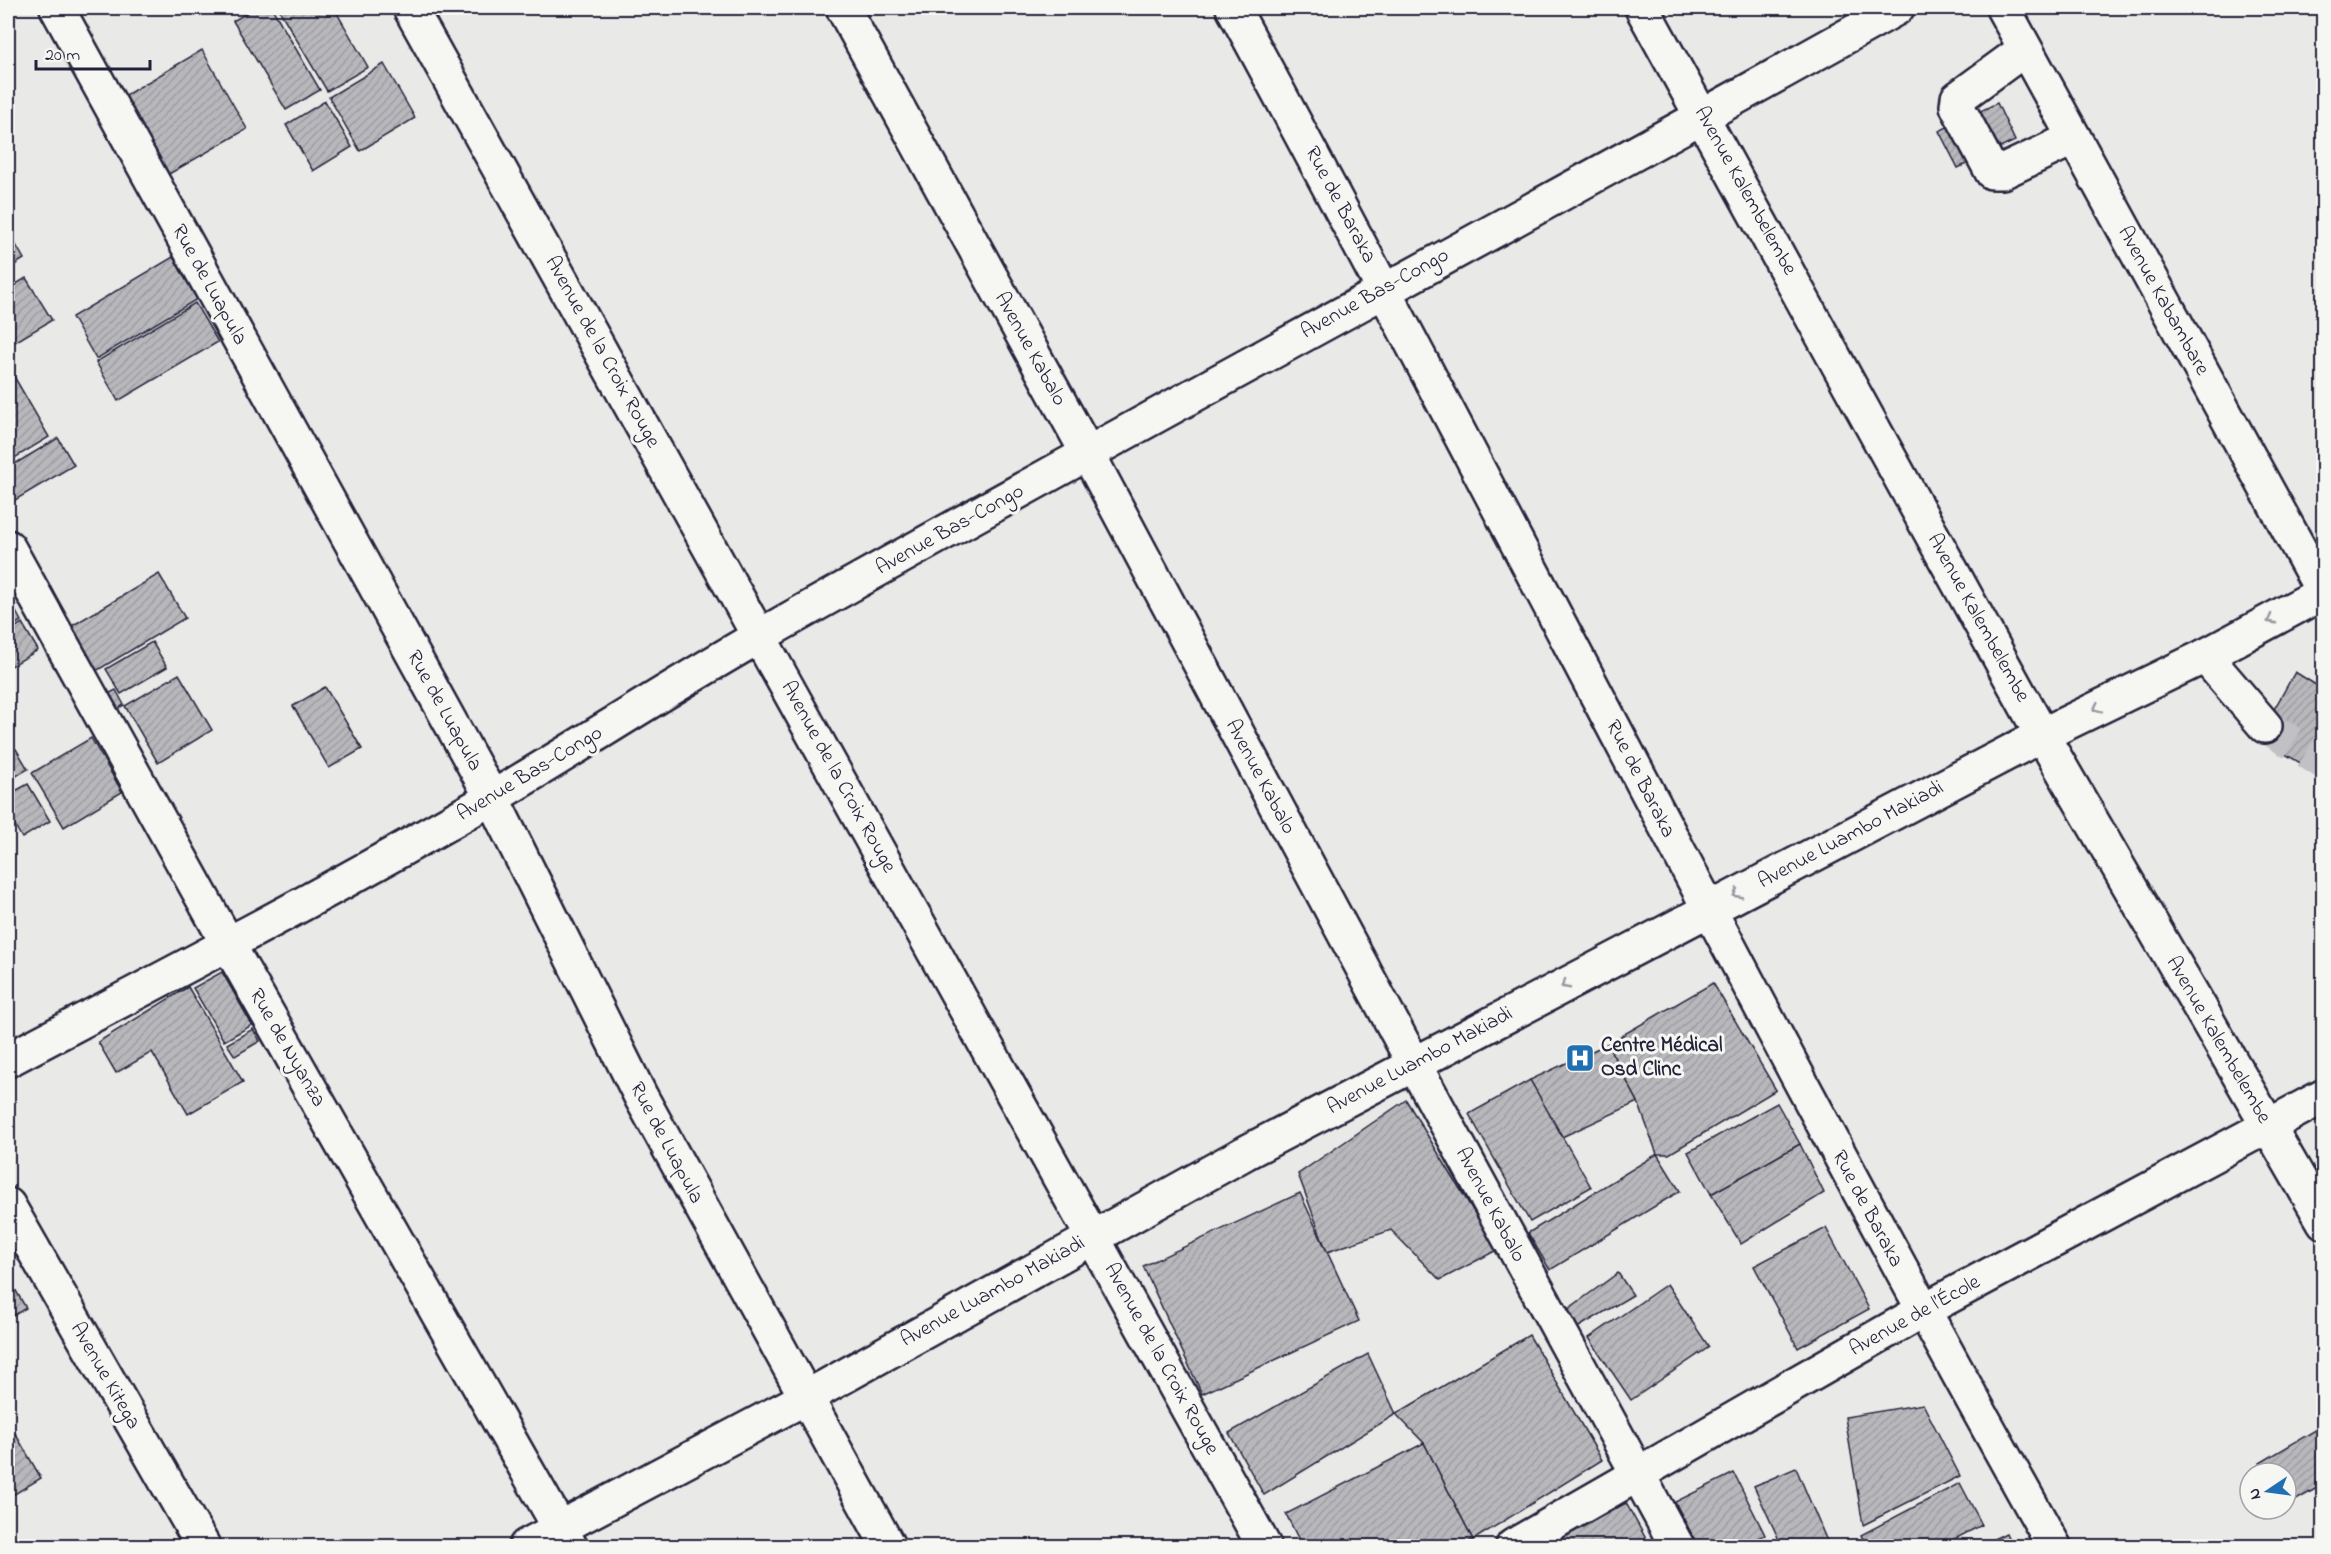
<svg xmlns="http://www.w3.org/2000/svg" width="2331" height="1554" viewBox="0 0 2331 1554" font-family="'Indie Flower',sans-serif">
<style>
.building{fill:url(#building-hatch);stroke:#22223b;stroke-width:1.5}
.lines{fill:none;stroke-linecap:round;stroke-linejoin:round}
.minor-tunnel{stroke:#c1c1c5;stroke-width:33;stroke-dasharray:33 16;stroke-linecap:butt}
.minor-casing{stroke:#22223b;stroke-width:38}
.major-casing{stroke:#22223b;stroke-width:38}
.minor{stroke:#f6f6f2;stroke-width:33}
.major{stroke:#f6f6f2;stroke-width:33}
.oneway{stroke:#9797a0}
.labels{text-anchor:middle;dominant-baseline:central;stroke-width:6;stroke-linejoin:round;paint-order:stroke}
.street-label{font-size:21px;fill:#22223b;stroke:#f6f6f2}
.poi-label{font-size:21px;font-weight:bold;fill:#22223b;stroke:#f6f6f2;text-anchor:start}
</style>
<defs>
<pattern id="building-hatch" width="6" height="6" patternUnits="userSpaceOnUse" patternTransform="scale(1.5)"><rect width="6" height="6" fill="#b8b8bc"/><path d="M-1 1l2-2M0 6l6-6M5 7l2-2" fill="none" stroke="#9e9ea2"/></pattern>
</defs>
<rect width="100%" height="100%" fill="#e9e9e7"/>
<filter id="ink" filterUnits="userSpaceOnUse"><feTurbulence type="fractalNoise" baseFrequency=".0167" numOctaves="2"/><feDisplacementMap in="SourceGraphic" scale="12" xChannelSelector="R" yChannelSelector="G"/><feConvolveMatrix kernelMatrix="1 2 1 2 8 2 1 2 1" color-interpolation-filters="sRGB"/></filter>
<g filter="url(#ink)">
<g class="building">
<path d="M 255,8 L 272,8 L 320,90 L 286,110 L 233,21 Z"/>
<path d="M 278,8 L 334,8 L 368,67 L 327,91 Z"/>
<path d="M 202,50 L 247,129 L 169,174 L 124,96 Z"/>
<path d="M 384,64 L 415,118 L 360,151 L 329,97 Z"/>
<path d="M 325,101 L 352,147 L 313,171 L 286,125 Z"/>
<path d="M 1997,103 L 2015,141 L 1958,168 L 1939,131 Z"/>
<path d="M 8,231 L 24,259 L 8,269 Z"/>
<path d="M 173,257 L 197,299 L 96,359 L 72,317 Z"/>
<path d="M 26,278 L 52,320 L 15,342 L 8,328 L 8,289 Z"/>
<path d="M 195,303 L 218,342 L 118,401 L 96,362 Z"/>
<path d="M 8,366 L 49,437 L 8,462 Z"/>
<path d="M 58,438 L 74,465 L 10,503 L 8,468 Z"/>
<path d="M 159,574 L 185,618 L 96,671 L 70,627 Z"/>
<path d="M 8,597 L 21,621 L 8,629 Z"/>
<path d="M 22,623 L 38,650 L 8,668 L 8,632 Z"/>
<path d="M 152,642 L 167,667 L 121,694 L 106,669 Z"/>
<path d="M 2295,672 L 2324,690 L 2324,766 L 2319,774 L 2258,738 Z"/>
<path d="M 179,674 L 212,730 L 158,763 L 125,706 Z"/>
<path d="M 325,687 L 362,749 L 329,768 L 293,706 Z"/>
<path d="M 116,690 L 124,705 L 111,713 L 102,697 Z"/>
<path d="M 91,738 L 122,792 L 64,827 L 32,773 Z"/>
<path d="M 16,749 L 28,769 L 8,781 L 8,754 Z"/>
<path d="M 28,784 L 50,821 L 22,838 L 8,813 L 8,795 Z"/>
<path d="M 222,972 L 252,1025 L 224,1041 L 193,988 Z"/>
<path d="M 1713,983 L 1776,1090 L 1669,1154 L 1657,1154 L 1638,1102 L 1607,1044 Z"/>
<path d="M 188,987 L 243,1082 L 188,1114 L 152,1052 L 116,1073 L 98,1042 Z"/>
<path d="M 253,1029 L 260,1041 L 235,1056 L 227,1044 Z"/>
<path d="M 1607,1044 L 1638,1102 L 1562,1137 L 1530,1080 Z"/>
<path d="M 1530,1080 L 1591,1187 L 1530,1222 L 1469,1114 Z"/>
<path d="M 1406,1100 L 1497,1250 L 1440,1280 L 1391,1230 L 1327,1252 L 1298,1174 Z"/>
<path d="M 1777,1103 L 1800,1144 L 1711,1194 L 1688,1152 Z"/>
<path d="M 1800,1144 L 1824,1193 L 1741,1244 L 1711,1194 Z"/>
<path d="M 1657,1154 L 1680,1191 L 1550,1270 L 1528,1233 Z"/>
<path d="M 1300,1193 L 1359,1321 L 1202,1394 L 1143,1266 Z"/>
<path d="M 1826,1228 L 1869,1309 L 1798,1348 L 1754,1266 Z"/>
<path d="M 1618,1273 L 1633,1295 L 1572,1331 L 1568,1309 Z"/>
<path d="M 8,1277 L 26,1308 L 8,1319 Z"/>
<path d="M 1667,1284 L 1709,1347 L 1631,1400 L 1589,1338 Z"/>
<path d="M 1529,1335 L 1602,1460 L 1473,1540 L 1424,1443 L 1396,1414 Z"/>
<path d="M 1368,1354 L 1396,1414 L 1264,1495 L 1229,1433 Z"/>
<path d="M 1923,1404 L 1960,1476 L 1863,1525 L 1845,1417 Z"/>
<path d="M 2324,1425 L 2324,1484 L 2286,1506 L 2286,1473 L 2266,1473 L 2260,1463 Z"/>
<path d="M 12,1428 L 41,1478 L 8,1498 L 8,1431 Z"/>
<path d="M 1424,1443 L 1473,1540 L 1460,1546 L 1302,1546 L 1286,1514 Z"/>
<path d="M 1796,1468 L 1829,1546 L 1782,1546 L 1754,1486 Z"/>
<path d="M 1734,1473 L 1765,1535 L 1743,1546 L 1698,1546 L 1675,1502 Z"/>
<path d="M 1960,1483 L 1982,1525 L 1941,1546 L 1867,1546 L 1861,1535 Z"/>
<path d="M 1626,1503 L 1650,1546 L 1548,1546 Z"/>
<path d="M 2006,1533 L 2012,1546 L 1979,1546 Z"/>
</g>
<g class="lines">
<path class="minor-tunnel" d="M 2265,726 L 2324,763"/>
<g class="minor-casing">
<g id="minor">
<path d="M 57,8 L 492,798 L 641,1097 L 888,1546"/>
<path d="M 410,8 L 1264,1546"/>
<path d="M 843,8 L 1088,454 L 1414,1064 L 1677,1546"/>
<path d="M 1233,8 C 1510,519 1769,1039 2054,1546"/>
<path d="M 1642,8 L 2042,735 L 2324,1222"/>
<path d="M 2025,49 L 1958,98 L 1957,106 L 1992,172 L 2002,172 L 2074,138"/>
<path d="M 8,547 L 228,944 L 570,1546"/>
<path d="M 2205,656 L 2265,726"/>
<path d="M 8,1060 C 171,974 336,889 495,796 C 585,743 673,685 765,633 C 1140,421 1521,219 1897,8"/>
<path d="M 8,1205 L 203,1546"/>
<path d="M 1513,1546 L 1922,1311 L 2324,1096"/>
</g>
</g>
<g class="major-casing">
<g id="major">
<path d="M 2003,8 L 2324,594"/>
<path d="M 526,1546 L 805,1398 L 1245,1153 L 2042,735 L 2205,656 L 2324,592"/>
</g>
</g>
<use href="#minor" class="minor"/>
<use href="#major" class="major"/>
</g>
<defs><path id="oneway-chevron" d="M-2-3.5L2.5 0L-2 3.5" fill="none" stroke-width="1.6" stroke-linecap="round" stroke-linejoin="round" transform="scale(1.5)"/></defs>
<g class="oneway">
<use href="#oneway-chevron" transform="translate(2271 620) rotate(152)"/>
<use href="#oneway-chevron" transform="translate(2097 708) rotate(154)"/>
<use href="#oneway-chevron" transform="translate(1737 894) rotate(152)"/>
<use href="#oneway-chevron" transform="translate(1565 985) rotate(152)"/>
</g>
</g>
<defs>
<g id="hospital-square" transform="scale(1.5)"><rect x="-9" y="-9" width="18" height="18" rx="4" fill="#1f6fb2" stroke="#f6f6f2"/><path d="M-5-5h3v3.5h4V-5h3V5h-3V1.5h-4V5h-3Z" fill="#fff"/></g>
</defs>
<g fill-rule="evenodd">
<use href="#hospital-square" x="1580" y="1058"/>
</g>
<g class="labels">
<g class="street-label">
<text transform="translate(1745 191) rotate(61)">Avenue Kalembelembe</text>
<text transform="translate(1340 205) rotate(62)">Rue de Baraka</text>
<text transform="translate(209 285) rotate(61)">Rue de Luapula</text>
<text transform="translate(1375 294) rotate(-29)">Avenue Bas-Congo</text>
<text transform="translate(2163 301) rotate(61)">Avenue Kabambare</text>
<text transform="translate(1030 349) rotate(61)">Avenue Kabalo</text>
<text transform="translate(602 352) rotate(61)">Avenue de la Croix Rouge</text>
<text transform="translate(950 530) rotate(-29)">Avenue Bas-Congo</text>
<text transform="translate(1978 618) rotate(61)">Avenue Kalembelembe</text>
<text transform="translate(444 711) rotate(61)">Rue de Luapula</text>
<text transform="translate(530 774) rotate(-31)">Avenue Bas-Congo</text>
<text transform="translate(838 777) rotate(61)">Avenue de la Croix Rouge</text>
<text transform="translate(1260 777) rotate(62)">Avenue Kabalo</text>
<text transform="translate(1640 779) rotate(63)">Rue de Baraka</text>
<text transform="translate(1851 835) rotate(-28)">Avenue Luambo Makiadi</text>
<text transform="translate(2218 1040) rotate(60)">Avenue Kalembelembe</text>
<text transform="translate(287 1048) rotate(60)">Rue de Nyanza</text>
<text transform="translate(1420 1061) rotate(-28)">Avenue Luambo Makiadi</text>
<text transform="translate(666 1143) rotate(62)">Rue de Luapula</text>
<text transform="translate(1490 1205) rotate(62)">Avenue Kabalo</text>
<text transform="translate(1867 1209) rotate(62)">Rue de Baraka</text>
<text transform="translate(993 1292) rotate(-29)">Avenue Luambo Makiadi</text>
<text transform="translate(1915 1316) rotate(-29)">Avenue de l’École</text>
<text transform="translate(1161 1359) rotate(61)">Avenue de la Croix Rouge</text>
<text transform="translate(105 1376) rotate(60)">Avenue Kitega</text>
</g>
<g class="poi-label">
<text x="1601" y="1046">Centre Médical<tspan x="1601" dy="24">Osd Clinc</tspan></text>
</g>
</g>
<rect width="2331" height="1554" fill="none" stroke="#f6f6f2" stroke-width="30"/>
<rect x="15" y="15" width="2301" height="1524" fill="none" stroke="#22223b" stroke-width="2" filter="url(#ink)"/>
<g transform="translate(2268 1491) rotate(257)"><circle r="28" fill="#f6f6f2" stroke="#a1a1a9" stroke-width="1.5"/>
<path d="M0-4.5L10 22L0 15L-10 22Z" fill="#1f6fb2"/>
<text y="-9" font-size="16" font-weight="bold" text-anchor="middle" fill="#22223b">N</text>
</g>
<path d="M36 60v9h114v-9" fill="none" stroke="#22223b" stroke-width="3"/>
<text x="45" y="60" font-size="18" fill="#22223b" stroke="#f6f6f2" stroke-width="4.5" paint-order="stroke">20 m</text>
</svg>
